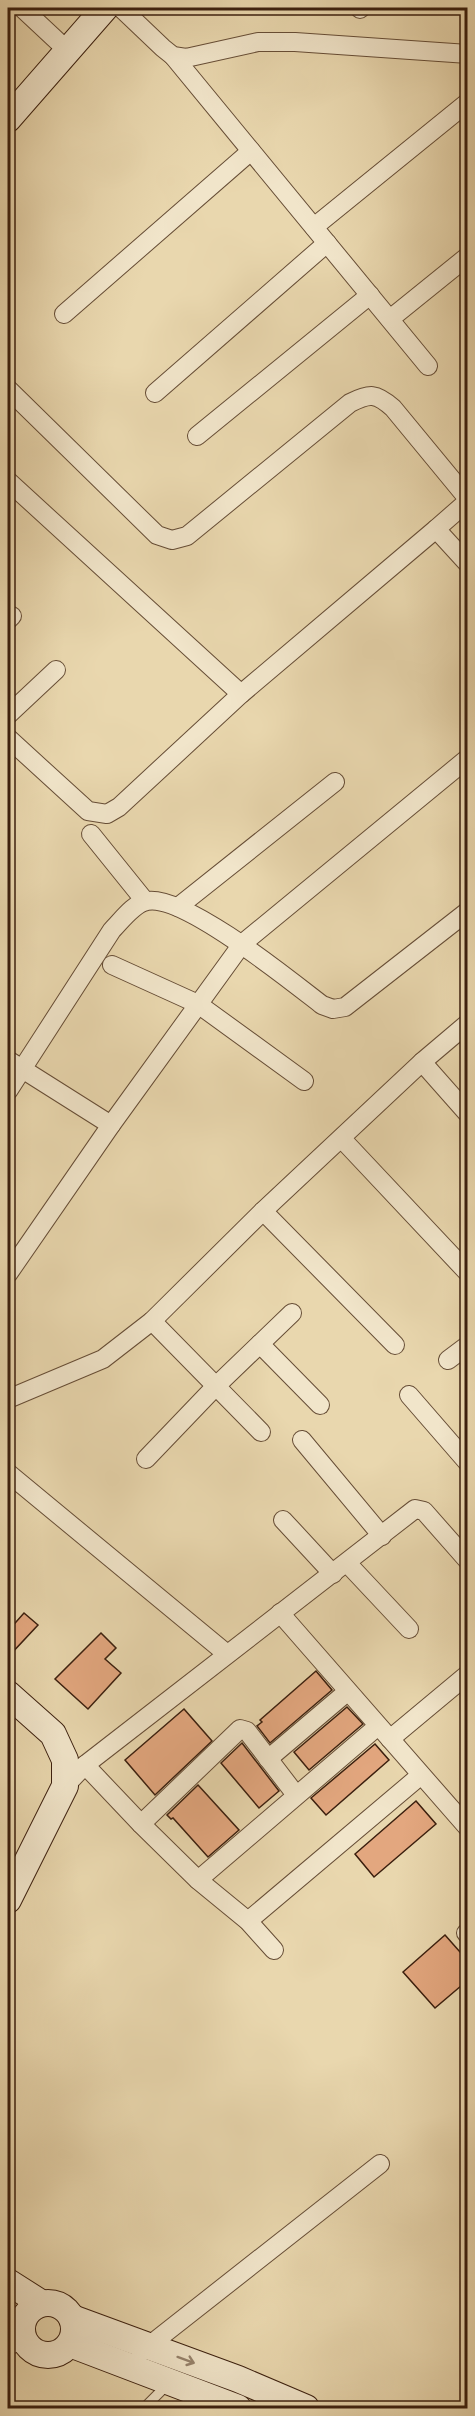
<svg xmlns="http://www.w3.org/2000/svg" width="475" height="2416" viewBox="0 0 475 2416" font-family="'Old Standard TT',serif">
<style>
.building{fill:#e3a77f;stroke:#3b1f0e;stroke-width:1.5}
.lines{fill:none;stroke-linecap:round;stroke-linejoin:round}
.service-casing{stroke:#664d36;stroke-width:11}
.minor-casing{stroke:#664d36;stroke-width:20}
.secondary-casing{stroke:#3b1f0e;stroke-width:28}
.service{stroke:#f1e5ca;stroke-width:9}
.minor{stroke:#f1e5ca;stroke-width:18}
.secondary{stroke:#f1e5ca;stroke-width:26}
.oneway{stroke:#96826c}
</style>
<rect width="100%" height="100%" fill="#e9d7ae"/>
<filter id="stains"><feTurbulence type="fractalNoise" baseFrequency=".00333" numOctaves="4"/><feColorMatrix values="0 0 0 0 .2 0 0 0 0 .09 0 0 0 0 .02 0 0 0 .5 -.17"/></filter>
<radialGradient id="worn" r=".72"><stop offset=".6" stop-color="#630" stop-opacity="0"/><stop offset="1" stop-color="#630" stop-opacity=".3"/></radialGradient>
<g class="building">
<path d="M 24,1613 L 38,1625 L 8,1657 L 8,1631 Z"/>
<path d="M 101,1633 L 116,1648 L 105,1659 L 121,1673 L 88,1709 L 55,1679 Z"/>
<path d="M 316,1671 L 332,1690 L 270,1743 L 257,1726 L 262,1722 L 260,1720 Z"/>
<path d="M 347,1707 L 363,1724 L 309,1770 L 294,1752 Z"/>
<path d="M 184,1709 L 212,1741 L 155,1795 L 125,1760 Z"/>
<path d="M 242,1743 L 279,1791 L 259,1808 L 221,1763 Z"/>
<path d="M 375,1744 L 389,1760 L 326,1815 L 311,1798 Z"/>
<path d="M 198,1785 L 239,1830 L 208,1857 L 173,1818 L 171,1819 L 167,1815 Z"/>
<path d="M 416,1801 L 436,1824 L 374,1877 L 355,1854 Z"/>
<path d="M 445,1935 L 468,1961 L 468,1980 L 435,2008 L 403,1972 Z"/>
</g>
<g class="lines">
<g class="service-casing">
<g id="service">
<path d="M 8,2351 L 25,2343"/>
<path d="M 144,2408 L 169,2383"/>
</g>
</g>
<g class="minor-casing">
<g id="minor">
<path d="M 22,8 L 68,51"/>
<path d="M 121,8 L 163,48 L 173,56 L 186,58 L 258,42 L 295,42 L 468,54"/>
<path d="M 360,9 L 361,8"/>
<path d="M 173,56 L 428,366"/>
<path d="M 314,227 L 468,102"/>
<path d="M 64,314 L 251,151"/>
<path d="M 390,319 L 468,256"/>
<path d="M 8,389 L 157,535 L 172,540 L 187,536 L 350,403 C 370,393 376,393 393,408 L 468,499"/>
<path d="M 155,393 L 327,243"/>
<path d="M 197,436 L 370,295"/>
<path d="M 8,481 L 241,694"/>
<path d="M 436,529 L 468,501"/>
<path d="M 8,620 L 12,616"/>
<path d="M 8,715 L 56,670"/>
<path d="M 8,738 L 88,811 L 107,814 L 119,807 L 241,694 L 436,529 L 468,564"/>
<path d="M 91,834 L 145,901"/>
<path d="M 178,907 L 335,782"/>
<path d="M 112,965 L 198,1004 L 304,1081"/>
<path d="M 8,1060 L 111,1125"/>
<path d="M 422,1062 L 468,1114"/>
<path d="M 8,1091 L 112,930 C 121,921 134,903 147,901 C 184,894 291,981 322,1005 L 333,1009 L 345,1007 L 468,911"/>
<path d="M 342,1139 L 468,1273"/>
<path d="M 263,1211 L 395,1345"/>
<path d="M 8,1274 L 111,1125 L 242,944 L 468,758"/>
<path d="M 152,1321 L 261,1432"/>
<path d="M 260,1344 L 320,1405"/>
<path d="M 448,1360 L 468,1345"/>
<path d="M 409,1395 L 468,1463"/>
<path d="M 8,1399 L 103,1359 L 152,1321 L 263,1211 L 422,1062 L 468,1023"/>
<path d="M 302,1440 L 382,1536"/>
<path d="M 146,1459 L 215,1387 L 292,1313"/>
<path d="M 8,1473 L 227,1654"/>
<path d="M 283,1520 L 333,1574"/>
<path d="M 348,1564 L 409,1629"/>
<path d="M 280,1613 L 468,1828"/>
<path d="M 390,1739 L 468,1674"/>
<path d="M 268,1759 L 347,1692"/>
<path d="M 85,1765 L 141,1824 L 198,1880 L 248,1921 L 274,1950"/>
<path d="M 65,1786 L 85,1765 L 415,1509 L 424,1511 L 468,1561"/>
<path d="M 141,1824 L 240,1729 L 247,1731 L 296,1795"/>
<path d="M 198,1880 L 378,1726"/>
<path d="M 248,1921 L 421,1775"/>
<path d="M 466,1933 L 468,1935"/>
<path d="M 141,2352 L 380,2164"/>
</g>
</g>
<g class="secondary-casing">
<g id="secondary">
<path d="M 8,119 L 105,8"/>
<path d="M 8,1694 L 53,1734 L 65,1760 L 65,1786 L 8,1900"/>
<path d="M 8,2282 L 41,2303"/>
<circle cx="48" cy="2329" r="26"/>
<path d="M 72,2318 L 238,2379 L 306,2408"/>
<path d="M 70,2344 L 238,2408"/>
</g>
</g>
<use href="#service" class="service"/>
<use href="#minor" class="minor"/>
<use href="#secondary" class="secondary"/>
</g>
<defs><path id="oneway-shaft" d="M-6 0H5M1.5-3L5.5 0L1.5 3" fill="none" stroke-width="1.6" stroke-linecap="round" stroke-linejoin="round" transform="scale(1.5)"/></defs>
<use class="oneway" href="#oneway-shaft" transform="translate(186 2360) rotate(20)"/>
<rect width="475" height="2416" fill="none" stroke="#e9d7ae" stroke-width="30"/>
<rect x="9" y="9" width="457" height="2398" fill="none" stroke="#3b1f0e" stroke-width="3"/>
<rect x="15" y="15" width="445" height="2386" fill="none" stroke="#3b1f0e" stroke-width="1.5"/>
<rect width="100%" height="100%" filter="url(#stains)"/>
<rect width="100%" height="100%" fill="url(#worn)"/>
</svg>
